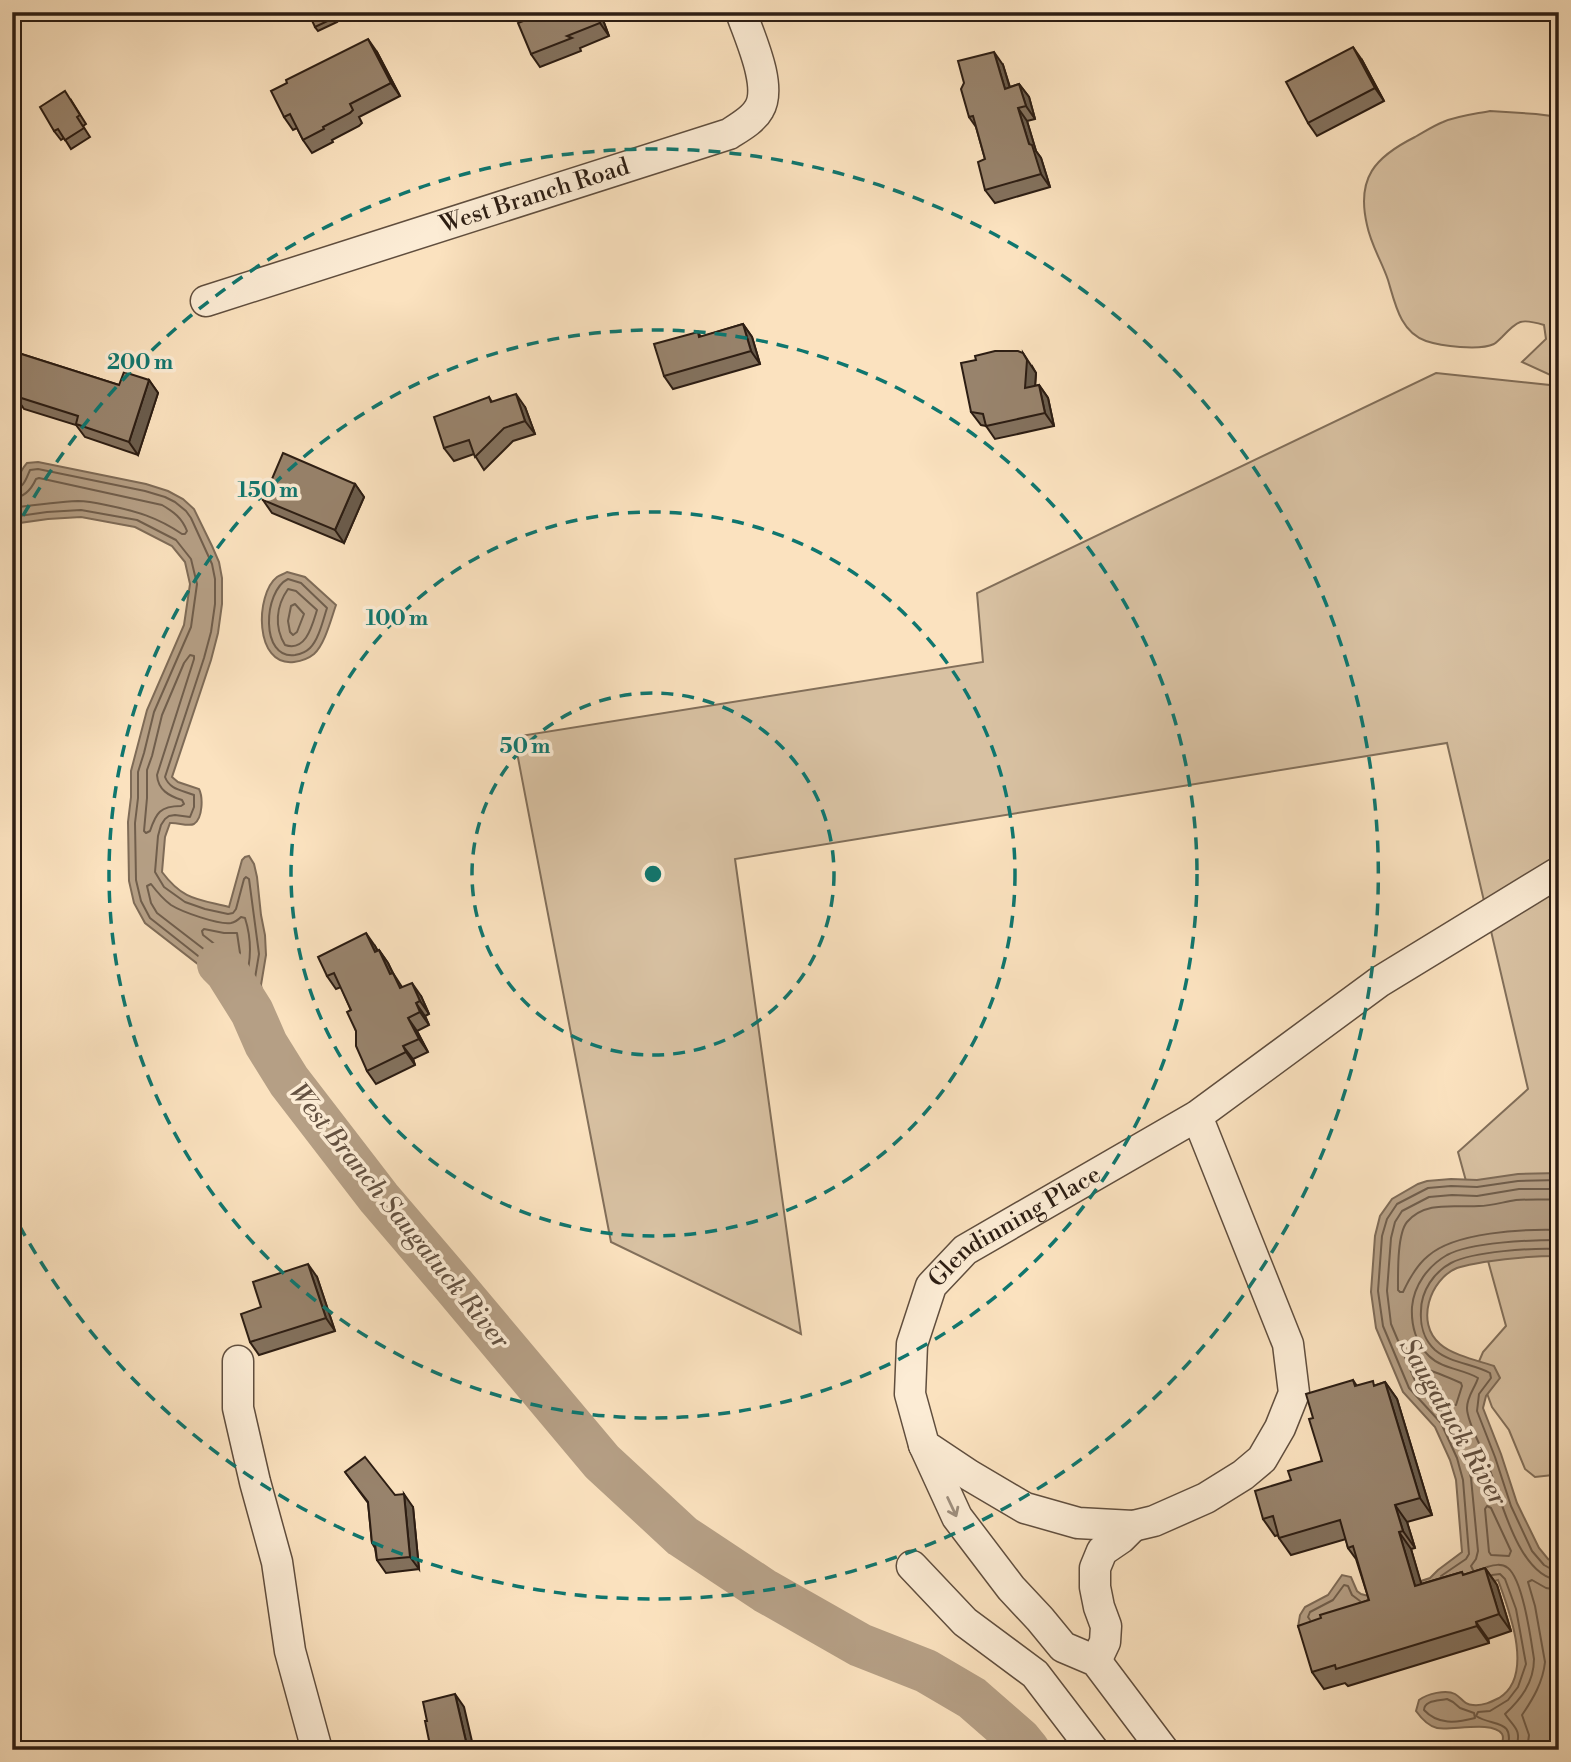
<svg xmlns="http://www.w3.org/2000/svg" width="1571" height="1762" viewBox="0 0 1571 1762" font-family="'Libre Bodoni',serif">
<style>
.green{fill:#d8c1a2;stroke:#826f5a;stroke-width:2}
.water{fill:#b59f85;stroke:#7e6b57;stroke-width:2}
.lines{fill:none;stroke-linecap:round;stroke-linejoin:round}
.shore{stroke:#705e4c;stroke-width:2}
.river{stroke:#b59f85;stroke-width:44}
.minor-casing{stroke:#604e3e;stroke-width:33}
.minor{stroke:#fcecd5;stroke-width:30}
.wall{fill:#83715d;stroke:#2c1d13;stroke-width:2}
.shaded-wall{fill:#6a5c4c;stroke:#2c1d13;stroke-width:2}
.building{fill:#98836c;stroke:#2c1d13;stroke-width:2}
.oneway{stroke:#9e8f7e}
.ring{fill:none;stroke:#0f766e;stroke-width:3.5;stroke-dasharray:12 9}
.labels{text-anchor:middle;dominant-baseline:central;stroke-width:7;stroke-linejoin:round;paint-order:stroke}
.street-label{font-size:24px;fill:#2c1d13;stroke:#fcecd5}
.water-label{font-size:26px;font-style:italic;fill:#635141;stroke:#fcecd5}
.centre{fill:#0f766e;stroke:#fcecd5;stroke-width:3.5}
.ring-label{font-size:21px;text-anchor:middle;font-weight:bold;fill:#0f766e;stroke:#fcecd5;stroke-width:7;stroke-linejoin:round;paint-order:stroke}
</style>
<rect width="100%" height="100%" fill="#fbe2bf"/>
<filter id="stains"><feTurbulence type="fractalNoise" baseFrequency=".00286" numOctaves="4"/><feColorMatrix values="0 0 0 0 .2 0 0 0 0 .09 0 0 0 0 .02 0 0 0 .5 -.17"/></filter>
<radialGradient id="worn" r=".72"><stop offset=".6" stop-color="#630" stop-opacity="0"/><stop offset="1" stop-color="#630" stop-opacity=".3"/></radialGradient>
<g class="green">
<path d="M 1490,111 L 1536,114 L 1559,117 L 1559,379 L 1522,362 L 1546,339 L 1544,325 C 1521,318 1518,320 1502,337 C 1500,339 1497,342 1494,344 C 1479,351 1441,346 1426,341 C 1400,332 1395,303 1388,280 C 1382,262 1371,245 1367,225 C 1356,178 1375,157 1415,137 C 1424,132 1433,126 1443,122 C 1457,116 1475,114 1490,111 Z"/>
<path d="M 1436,373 L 1559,386 L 1559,1472 L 1553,1475 L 1535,1477 L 1525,1469 L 1509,1430 L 1492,1407 L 1477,1366 L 1483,1352 L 1506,1326 L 1458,1152 L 1528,1089 L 1447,743 L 735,859 L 801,1334 L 611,1242 L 514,737 L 983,662 L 977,593 Z"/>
</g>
<g class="water">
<path d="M 38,462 L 146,484 L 168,491 L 183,499 L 194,509 L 212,546 L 219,562 L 222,578 L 222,604 L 218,633 L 211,660 L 172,777 L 178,782 L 199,789 C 203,797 203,818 194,824 C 188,827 177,822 170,823 L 165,837 L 162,872 C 183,900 197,899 229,907 L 242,860 L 245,857 L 249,856 L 254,864 L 257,877 L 261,915 L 265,935 L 266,955 L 261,985 L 265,1010 L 237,1015 L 217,979 L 145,923 L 134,903 L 129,881 L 128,822 L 131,797 L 131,771 L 147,710 L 184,625 L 190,584 L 185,562 L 172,546 L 135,527 L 81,517 L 48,519 L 12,524 L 12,484 C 20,478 20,470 27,463 Z"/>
<path d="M 287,572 L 305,577 L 336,605 C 331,619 325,644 314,654 C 308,659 301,661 294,662 C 254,667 255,594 277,577 C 280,575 284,574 287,572 Z"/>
<path d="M 1559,1173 L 1559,1256 C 1533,1256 1509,1258 1484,1262 C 1475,1264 1466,1265 1457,1268 C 1430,1279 1415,1323 1440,1344 C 1452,1355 1479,1361 1494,1366 L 1500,1378 L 1486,1396 L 1483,1408 L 1501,1454 L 1517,1503 L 1539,1548 L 1548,1559 L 1559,1565 L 1559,1750 L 1500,1750 C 1501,1745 1505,1739 1502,1734 C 1493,1720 1451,1731 1437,1728 C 1428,1726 1421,1718 1416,1711 L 1419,1700 C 1427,1694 1446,1689 1455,1694 C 1462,1698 1464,1705 1473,1705 C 1483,1706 1491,1702 1499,1698 C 1535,1676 1509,1610 1498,1580 L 1320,1633 L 1306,1635 L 1298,1627 L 1300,1615 L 1305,1607 L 1328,1595 L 1342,1575 L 1351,1577 L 1357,1591 L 1361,1594 L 1372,1597 L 1430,1578 L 1438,1570 L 1462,1552 L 1456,1480 L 1450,1460 L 1435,1427 L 1403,1392 L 1376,1328 L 1371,1292 L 1375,1236 L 1380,1216 L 1392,1199 L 1418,1184 L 1427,1181 L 1451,1179 L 1477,1180 L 1518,1174 Z"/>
</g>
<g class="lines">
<g class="shore">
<path d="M 12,489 C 24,489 26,479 30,470 L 38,469 L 145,491 L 165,497 L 175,502 L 186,511 L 191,518 L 212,564 L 215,579 L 215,604 L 211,632 L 204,658 L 165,777 C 170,790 182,790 194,795 L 194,807 L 190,817 L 175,815 L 169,816 L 165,819 L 161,825 L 158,836 L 155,872 L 164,887 L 185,902 L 205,909 L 228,914 L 233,913 L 236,909 L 244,879 L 246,877 L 249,879 L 259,954 L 254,984 L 257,1001 L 255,1004 L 241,1006 L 221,974 L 150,918 L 141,901 L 136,880 L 135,823 L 138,798 L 138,772 L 144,753 L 154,712 L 191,627 L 197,584 L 191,559 L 176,540 L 137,520 L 81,510 L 47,512 L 12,517"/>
<path d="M 12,498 C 24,498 31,490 36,479 L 39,478 L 162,505 C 174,512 182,518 187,531 L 185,534 L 182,534 C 157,517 136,511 106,505 C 97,503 88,501 78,501 C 56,502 34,505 12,508"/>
<path d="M 288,579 L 301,583 L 327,608 C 323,620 319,639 310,648 C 306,652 301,654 295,655 C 260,660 263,591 288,579 Z"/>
<path d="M 288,589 L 296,591 L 317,610 C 312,626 306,652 285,645 C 274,627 276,606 288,589 Z"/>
<path d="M 295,604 L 304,614 L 297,632 L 293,635 L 290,632 L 288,621 L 291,606 Z"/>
<path d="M 190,655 L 194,656 L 194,659 L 157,775 C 158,790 169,796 182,800 L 184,804 L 181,806 C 160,806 156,813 150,831 L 146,833 L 144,831 L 147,798 L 147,770 L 152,756 L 162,715 L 184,663 Z"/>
<path d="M 151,884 C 157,892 163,899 171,905 C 182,912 219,925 231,923 C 236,922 238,920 241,917 L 245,918 C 252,940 251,964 244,985 L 240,985 L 227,967 L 157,913 L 151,903 L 147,886 Z"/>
<path d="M 204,929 L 224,933 L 237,933 L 240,953 L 238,959 L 234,959 L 203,935 L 202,931 Z"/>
<path d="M 1559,1199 C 1544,1200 1530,1199 1516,1200 C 1503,1202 1491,1206 1479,1206 C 1455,1208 1426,1200 1407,1222 C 1397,1234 1398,1274 1398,1290 L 1400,1292 L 1403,1292 C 1409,1279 1417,1265 1428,1256 C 1455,1232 1523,1229 1559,1230"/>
<path d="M 1559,1240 C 1531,1240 1471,1242 1447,1255 C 1428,1266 1414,1285 1412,1307 C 1411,1325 1416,1344 1429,1356 C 1442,1369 1463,1369 1478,1378 C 1475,1388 1467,1396 1467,1408 C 1467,1422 1481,1446 1486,1459 C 1499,1491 1517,1577 1559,1580"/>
<path d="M 1559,1249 C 1532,1248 1474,1251 1451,1263 C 1434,1272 1421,1291 1421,1311 C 1420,1325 1424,1340 1435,1350 C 1450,1363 1474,1364 1490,1373 L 1491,1378 L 1479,1394 L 1477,1411 L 1495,1457 L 1511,1506 L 1532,1551 L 1544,1565 L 1553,1570 L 1559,1571"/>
<path d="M 1425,1369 C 1433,1371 1452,1379 1461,1383 L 1462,1386 L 1456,1405 L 1451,1405 L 1425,1377 L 1423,1372 Z"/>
<path d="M 1487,1506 L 1491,1508 L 1511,1551 L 1509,1556 L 1491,1555 L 1489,1552 L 1485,1509 Z"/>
<path d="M 1487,1567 C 1494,1565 1501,1563 1508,1568 C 1523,1580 1531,1640 1534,1659 C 1534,1683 1520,1700 1505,1714 C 1514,1728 1522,1728 1516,1750"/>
<path d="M 1473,1570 L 1471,1566 L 1476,1559 L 1478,1551 L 1471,1478 L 1465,1455 L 1448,1418 L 1416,1383 L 1391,1324 L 1387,1291 L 1391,1238 L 1395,1222 L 1402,1211 L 1429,1197 L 1452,1195 L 1477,1196 L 1519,1189 L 1559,1189"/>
<path d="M 1492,1575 L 1500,1574 L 1505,1579 L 1516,1609 L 1526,1664 L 1518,1687 L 1508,1700 L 1490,1711 L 1478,1712 L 1476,1716 C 1493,1727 1516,1718 1507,1750"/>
<path d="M 1441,1576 L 1466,1559 L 1469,1554 L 1463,1480 L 1457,1458 L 1441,1423 L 1409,1388 L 1383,1326 L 1378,1291 L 1382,1236 L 1387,1219 L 1397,1204 L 1428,1188 L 1451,1186 L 1477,1187 L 1518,1181 L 1559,1180"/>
<path d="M 1310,1620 L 1308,1617 L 1310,1612 L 1333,1600 L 1344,1585 L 1348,1586 L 1352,1595 L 1360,1601"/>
<path d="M 1447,1699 L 1453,1702 L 1460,1708 L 1474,1713 L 1475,1718 C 1456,1723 1438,1725 1424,1710 C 1424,1700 1439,1701 1447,1699 Z"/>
<path d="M 1527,1750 L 1529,1735 L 1522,1715 C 1533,1699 1543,1682 1545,1662 L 1535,1606 L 1528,1582 L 1532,1580 L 1546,1588 L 1559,1590"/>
</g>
<path class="river" d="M 219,964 L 227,972 L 252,1012 L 266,1044 L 289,1081 L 379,1198 L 455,1287 L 602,1462 L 682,1536 L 765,1591 L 860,1645 L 926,1671 L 972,1698 L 1019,1739 L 1028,1750"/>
<g class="minor-casing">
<g id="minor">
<path id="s1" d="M 206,301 L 729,134 C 740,127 753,120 759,109 C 773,86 749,36 741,12"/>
<path id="s2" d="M 1197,1116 L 1288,1344 L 1294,1393 L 1280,1428 L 1262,1459 L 1243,1475 L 1206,1498 L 1154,1521 L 1133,1526 L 1078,1523 L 1025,1508 L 969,1475 L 924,1445 L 910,1394 L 912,1344 L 931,1286 L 965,1250 L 1197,1116 L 1379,982 L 1559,872"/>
<path d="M 238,1361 L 238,1408 L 255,1482 L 277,1562 L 290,1651 L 317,1750"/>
<path d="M 924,1445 L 957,1517 L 1011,1588 L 1040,1619 L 1063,1647 L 1096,1661 L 1163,1750"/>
<path d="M 912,1566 L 965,1622 L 1035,1674 L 1093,1750"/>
<path d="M 1096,1661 L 1105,1642 L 1106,1626 L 1099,1607 L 1095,1587 L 1095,1568 L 1102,1551 L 1121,1538 L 1133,1526"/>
</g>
</g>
<use href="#minor" class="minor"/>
</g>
<g class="wall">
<path d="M 331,12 L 337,22 L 318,31 L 315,27 Z"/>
<path d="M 546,12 L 600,12 L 609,36 L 580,48 L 581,51 L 540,67 L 531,54 Z"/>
<path d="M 377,52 L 400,96 L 359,117 L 362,123 L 359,126 L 332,140 L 333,142 L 312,153 L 303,140 L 297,128 L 293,130 L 284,117 Z"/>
<path d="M 1362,60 L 1384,101 L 1317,136 L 1308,123 Z"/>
<path d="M 1003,65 L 1010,87 L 1019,84 L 1029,97 L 1035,119 L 1027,121 L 1036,151 L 1041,158 L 1050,187 L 995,203 L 985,190 L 985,159 L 976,127 L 969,117 Z"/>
<path d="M 71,100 L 86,124 L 83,126 L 90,137 L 71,149 L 64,138 L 61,140 L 54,131 Z"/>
<path d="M 743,324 L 752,337 L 760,364 L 673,389 L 664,376 L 698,332 L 701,337 Z"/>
<path d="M 12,351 L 119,385 L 149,380 L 158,393 L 138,455 L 85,437 L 76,425 L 24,409 L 18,400 L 12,398 Z"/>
<path d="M 1032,366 L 1036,373 L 1035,386 L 1039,385 L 1048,398 L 1054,426 L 995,439 L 986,426 L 981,425 L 971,412 Z"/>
<path d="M 489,397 L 492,402 L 525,407 L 535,434 L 513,441 L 484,470 L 474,454 L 454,461 L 444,448 Z"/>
<path d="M 355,484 L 364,497 L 344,543 L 272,513 L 263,500 Z"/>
<path d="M 375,946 L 378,951 L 379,950 L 388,963 L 393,973 L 402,987 L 421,996 L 429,1014 L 425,1016 L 429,1025 L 417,1031 L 428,1052 L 413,1059 L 415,1065 L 376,1084 L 367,1071 L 356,1031 L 351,1010 L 341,987 L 336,989 L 327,976 Z"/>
<path d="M 317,1277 L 335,1331 L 259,1355 L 250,1342 L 261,1307 Z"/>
<path d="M 1353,1380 L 1357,1386 L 1376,1385 L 1385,1382 L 1397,1399 L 1432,1515 L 1407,1522 L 1415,1548 L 1411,1549 L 1421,1584 L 1462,1572 L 1463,1575 L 1485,1568 L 1497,1585 L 1511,1631 L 1488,1639 L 1489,1643 L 1348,1686 L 1345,1683 L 1324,1689 L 1312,1672 L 1321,1618 L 1369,1600 L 1356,1559 L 1348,1548 L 1346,1539 L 1291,1555 L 1279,1538 L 1278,1535 L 1275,1536 L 1263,1519 L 1291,1480 L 1322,1461 L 1313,1418 Z"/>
<path d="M 345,1472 L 395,1495 L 413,1507 L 419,1569 L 386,1573 L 377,1560 L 375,1548 L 372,1543 L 368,1503 Z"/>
</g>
<g class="shaded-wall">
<path d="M 596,12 L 600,12 L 609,36 L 600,23 Z"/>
<path d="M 368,39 L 377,52 L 400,96 L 391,83 Z"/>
<path d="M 1353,47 L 1362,60 L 1384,101 L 1375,88 Z"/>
<path d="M 994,52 L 1003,65 L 1014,102 L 1005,89 Z"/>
<path d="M 1019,84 L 1029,97 L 1035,119 L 1026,106 Z"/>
<path d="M 1018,108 L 1027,121 L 1036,151 L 1041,158 L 1050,187 L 1041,174 L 1029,144 Z"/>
<path d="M 743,324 L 752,337 L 760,364 L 751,351 Z"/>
<path d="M 1023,353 L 1036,373 L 1034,401 L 1025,388 Z"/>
<path d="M 149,380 L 158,393 L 138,455 L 129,442 Z"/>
<path d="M 1039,385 L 1048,398 L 1054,426 L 1045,413 Z"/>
<path d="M 516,394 L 525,407 L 535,434 L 525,421 Z"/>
<path d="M 355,484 L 364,497 L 344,543 L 335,530 Z"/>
<path d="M 366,933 L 375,946 L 384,965 L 375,952 Z"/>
<path d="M 379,950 L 388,963 L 399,987 L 390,974 Z"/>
<path d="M 412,983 L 421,996 L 429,1014 L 420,1001 Z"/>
<path d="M 416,1003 L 425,1016 L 429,1025 L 420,1012 Z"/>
<path d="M 408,1018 L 417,1031 L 428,1052 L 419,1039 Z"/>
<path d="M 403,1046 L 413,1059 L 415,1065 L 406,1052 Z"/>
<path d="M 308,1264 L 317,1277 L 335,1331 L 326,1318 Z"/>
<path d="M 1385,1382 L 1397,1399 L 1432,1515 L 1420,1498 Z"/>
<path d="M 404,1494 L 413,1507 L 419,1569 L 410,1557 Z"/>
<path d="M 1395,1505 L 1407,1522 L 1415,1548 L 1403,1531 Z"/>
<path d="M 1399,1532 L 1411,1549 L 1427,1603 L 1415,1586 Z"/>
<path d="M 1485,1568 L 1497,1585 L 1511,1631 L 1499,1614 Z"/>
<path d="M 1476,1622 L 1488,1639 L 1489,1643 L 1477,1626 Z"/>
<path d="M 455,1694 L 464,1707 L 474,1750 L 468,1750 Z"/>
</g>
<g class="building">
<path d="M 308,12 L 331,12 L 334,18 L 315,27 Z"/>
<path d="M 546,12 L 596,12 L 600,23 L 567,36 L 572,38 L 531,54 L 518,23 Z"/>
<path d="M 368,39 L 391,83 L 350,104 L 353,110 L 350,113 L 323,127 L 324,129 L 303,140 L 290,114 L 284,117 L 271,91 L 287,83 L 286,80 Z"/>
<path d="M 1353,47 L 1375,88 L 1308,123 L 1286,82 Z"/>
<path d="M 994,52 L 1005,89 L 1019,84 L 1026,106 L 1018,108 L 1029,144 L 1032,145 L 1041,174 L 985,190 L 978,162 L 985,159 L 973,116 L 969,117 L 961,89 L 964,83 L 958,61 Z"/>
<path d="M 65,91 L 80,115 L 77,117 L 84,128 L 65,140 L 58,129 L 54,131 L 40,107 Z"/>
<path d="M 743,324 L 751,351 L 664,376 L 654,344 L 698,332 L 699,337 Z"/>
<path d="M 12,351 L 119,385 L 124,372 L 149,380 L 129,442 L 76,424 L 78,416 L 15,396 L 17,389 L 12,388 Z"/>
<path d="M 995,351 L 1018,351 L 1023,353 L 1027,360 L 1025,388 L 1039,385 L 1045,413 L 986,426 L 983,414 L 971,412 L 961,363 L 976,360 L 975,356 Z"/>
<path d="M 516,394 L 525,421 L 504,428 L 475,457 L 469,440 L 444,448 L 434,417 L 489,397 L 491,402 Z"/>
<path d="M 283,453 L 355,484 L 335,530 L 263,500 Z"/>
<path d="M 366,933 L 375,952 L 379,950 L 390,974 L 393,973 L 400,988 L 412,983 L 420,1001 L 416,1003 L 420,1012 L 408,1018 L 419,1039 L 403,1046 L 406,1052 L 367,1071 L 356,1046 L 356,1031 L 347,1012 L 351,1010 L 334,973 L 327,976 L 318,957 Z"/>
<path d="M 308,1264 L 326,1318 L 250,1342 L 241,1314 L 261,1307 L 253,1282 Z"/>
<path d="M 1353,1380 L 1355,1386 L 1373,1381 L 1374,1386 L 1385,1382 L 1420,1498 L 1395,1505 L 1403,1531 L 1399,1532 L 1415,1586 L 1462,1572 L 1463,1575 L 1485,1568 L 1499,1614 L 1476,1622 L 1477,1626 L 1336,1669 L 1335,1665 L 1312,1672 L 1298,1626 L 1321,1618 L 1320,1615 L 1369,1600 L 1353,1546 L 1348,1548 L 1340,1520 L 1279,1538 L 1273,1516 L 1263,1519 L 1255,1491 L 1291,1480 L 1288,1471 L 1322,1461 L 1309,1419 L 1313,1418 L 1306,1394 Z"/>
<path d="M 365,1457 L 395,1495 L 404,1494 L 410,1557 L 377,1560 L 375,1543 L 372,1543 L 368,1502 L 345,1472 Z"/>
<path d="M 455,1694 L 468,1750 L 431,1750 L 425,1721 L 427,1721 L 423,1702 Z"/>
</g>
<defs><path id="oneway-shaft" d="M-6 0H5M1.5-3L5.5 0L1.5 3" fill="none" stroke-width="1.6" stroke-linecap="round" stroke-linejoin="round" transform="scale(1.75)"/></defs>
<use class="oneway" href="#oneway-shaft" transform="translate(952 1507) rotate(65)"/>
<g class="ring">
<circle cx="653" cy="874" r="181"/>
<circle cx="653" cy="874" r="362"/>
<circle cx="653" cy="874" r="544"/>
<path d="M13 534A725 725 0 1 1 13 1214"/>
</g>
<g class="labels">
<g class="street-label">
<text stroke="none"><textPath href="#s1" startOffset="345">West Branch Road</textPath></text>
<text stroke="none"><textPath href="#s2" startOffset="1012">Glendinning Place</textPath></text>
</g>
<g class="water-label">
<text transform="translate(399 1216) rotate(51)">West Branch Saugatuck River</text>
<text transform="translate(1453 1422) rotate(60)">Saugatuck River</text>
</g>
</g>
<circle cx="653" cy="874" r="10" class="centre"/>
<g class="ring-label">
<text x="140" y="369">200 m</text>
<text x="268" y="497">150 m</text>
<text x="397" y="625">100 m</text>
<text x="525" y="753">50 m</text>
</g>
<rect width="1571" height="1762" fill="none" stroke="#fbe2bf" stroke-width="42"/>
<rect x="14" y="14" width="1543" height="1734" fill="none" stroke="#2c1d13" stroke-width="3.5"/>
<rect x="21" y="21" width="1529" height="1720" fill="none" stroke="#2c1d13" stroke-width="2"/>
<rect width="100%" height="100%" filter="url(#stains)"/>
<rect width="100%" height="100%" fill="url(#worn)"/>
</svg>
